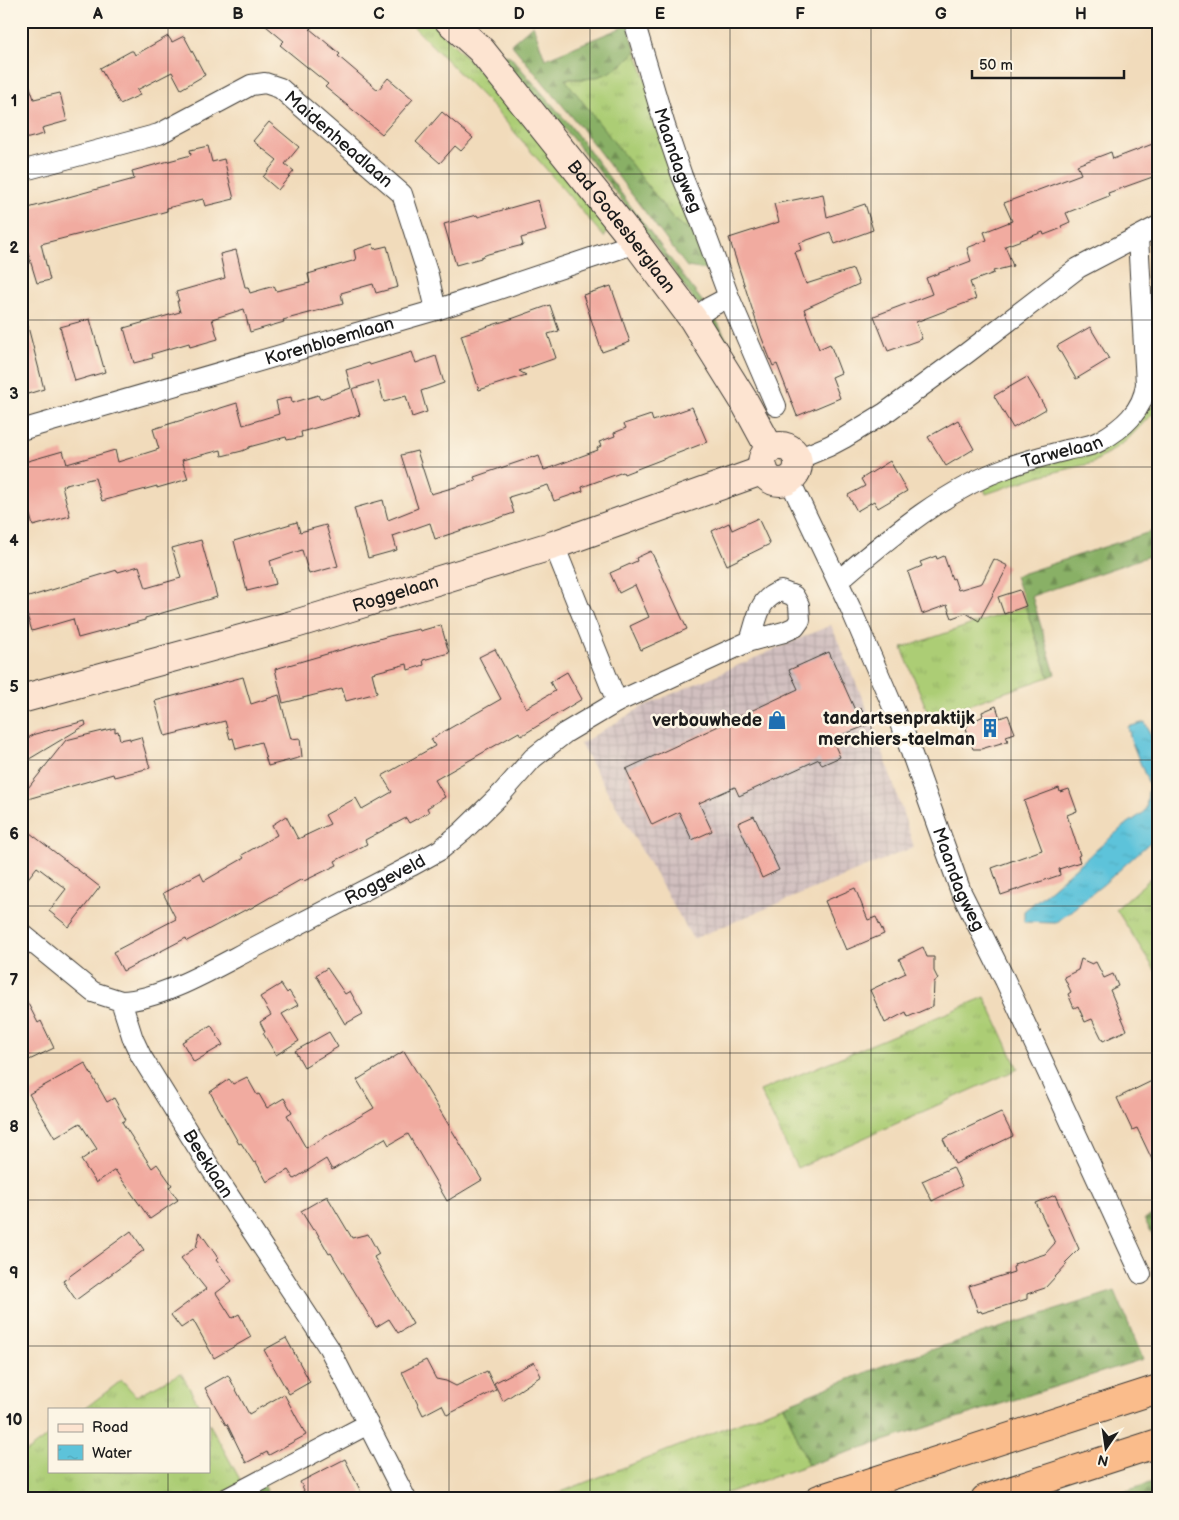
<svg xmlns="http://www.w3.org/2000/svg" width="1179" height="1520" viewBox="0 0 1179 1520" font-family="'Balsamiq Sans',sans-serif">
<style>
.industrial{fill:url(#industrial-grid)}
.grass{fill:url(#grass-tufts);stroke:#647448}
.forest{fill:url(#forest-firs);stroke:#526641}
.water{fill:url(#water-ripples);stroke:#3c707b}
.building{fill:#f1aba0}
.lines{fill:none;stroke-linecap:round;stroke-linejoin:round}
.street-casing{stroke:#3c3934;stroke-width:22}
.secondary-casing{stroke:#3c3934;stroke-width:30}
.highway-casing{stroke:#3c3934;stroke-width:30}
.street{stroke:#fff;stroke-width:20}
.secondary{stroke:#fde4d1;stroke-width:28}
.highway{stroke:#fabc8b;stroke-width:28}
.grid{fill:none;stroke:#1c1c1c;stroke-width:1;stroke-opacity:0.55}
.labels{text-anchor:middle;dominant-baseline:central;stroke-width:5;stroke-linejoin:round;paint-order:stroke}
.street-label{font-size:18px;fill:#1c1c1c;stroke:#fcf5e5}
.poi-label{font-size:18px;font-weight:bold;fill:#1c1c1c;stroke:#fcf5e5;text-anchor:end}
.neatline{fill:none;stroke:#1c1c1c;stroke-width:2}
.grid-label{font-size:16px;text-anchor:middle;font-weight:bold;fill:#1c1c1c}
</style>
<defs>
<pattern id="industrial-grid" width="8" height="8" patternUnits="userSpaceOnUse" patternTransform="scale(1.25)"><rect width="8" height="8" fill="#d1bfbf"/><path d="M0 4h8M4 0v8" fill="none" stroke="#b3a4a4"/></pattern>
<pattern id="grass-tufts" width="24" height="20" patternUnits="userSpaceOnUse" patternTransform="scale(1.25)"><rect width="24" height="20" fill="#accd75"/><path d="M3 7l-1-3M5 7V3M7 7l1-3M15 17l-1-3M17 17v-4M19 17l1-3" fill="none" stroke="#93af65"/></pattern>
<pattern id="forest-firs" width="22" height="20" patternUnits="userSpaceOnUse" patternTransform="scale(1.25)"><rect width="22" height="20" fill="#89b066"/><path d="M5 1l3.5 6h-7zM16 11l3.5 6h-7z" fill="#6f8e53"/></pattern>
<pattern id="water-ripples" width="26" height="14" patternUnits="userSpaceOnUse" patternTransform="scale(1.25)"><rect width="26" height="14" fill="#5dc3da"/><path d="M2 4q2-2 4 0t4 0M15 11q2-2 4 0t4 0" fill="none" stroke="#50a7ba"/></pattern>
</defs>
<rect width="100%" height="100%" fill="#fcf5e5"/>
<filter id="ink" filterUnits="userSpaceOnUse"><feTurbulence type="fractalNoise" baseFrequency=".02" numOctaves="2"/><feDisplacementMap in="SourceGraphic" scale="10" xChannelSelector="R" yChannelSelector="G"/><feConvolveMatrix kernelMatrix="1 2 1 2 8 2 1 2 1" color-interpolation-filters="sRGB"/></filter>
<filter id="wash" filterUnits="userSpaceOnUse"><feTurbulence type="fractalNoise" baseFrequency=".0096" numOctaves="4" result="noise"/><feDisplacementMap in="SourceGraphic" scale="20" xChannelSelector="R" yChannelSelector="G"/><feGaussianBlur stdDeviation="1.12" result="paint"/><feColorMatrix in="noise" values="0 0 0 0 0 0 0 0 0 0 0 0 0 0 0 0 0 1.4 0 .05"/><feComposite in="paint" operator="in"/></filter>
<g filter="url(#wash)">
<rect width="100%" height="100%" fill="#f1dbbb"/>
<path class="industrial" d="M 831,625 L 874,725 L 914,847 L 693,939 L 580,744 L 642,707 Z"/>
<g class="grass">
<path d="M 408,21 L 430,21 L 477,68 L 606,217 L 610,227 L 604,237 L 495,109 Z"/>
<path d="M 636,51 L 703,242 L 690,230 L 675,221 L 564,79 L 586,79 L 622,65 Z"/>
<path d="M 1153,406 L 1158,406 L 1158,414 L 1155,413 L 1148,418 L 1127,440 L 1093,463 L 1039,476 L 986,494 L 983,486 Z"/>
<path d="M 1026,606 L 1049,677 L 930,718 L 902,648 Z"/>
<path d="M 1158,872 L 1158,975 L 1116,909 Z"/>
<path d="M 985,997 L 1018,1069 L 797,1168 L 760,1091 Z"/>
<path d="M 181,1373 L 201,1409 L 84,1409 L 122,1380 L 136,1396 Z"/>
<path d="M 784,1405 L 808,1465 L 709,1499 L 543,1499 Z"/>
<path d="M 209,1423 L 242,1483 L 211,1499 L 21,1499 L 21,1456 L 49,1435 L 49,1471 L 209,1471 Z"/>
</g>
<g class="forest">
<path d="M 533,25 L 545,59 L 628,25 L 636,51 C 620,67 608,77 585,79 C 578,79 571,78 565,79 L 675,221 L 690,230 L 703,242 L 713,271 L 687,267 L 578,124 L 511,44 Z"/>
<path d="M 505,55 L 510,56 L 569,124 L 705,305 L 696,303 C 665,258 633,214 599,171 C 568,132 535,95 501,59 Z"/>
<path d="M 713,314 L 761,403 L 757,405 L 701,318 Z"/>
<path d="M 1153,531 L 1158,539 L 1158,553 L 1032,596 L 1055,674 L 1049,677 L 1015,576 Z"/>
<path d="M 1158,1212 L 1158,1244 L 1144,1219 Z"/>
<path d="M 1115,1291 L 1143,1359 L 808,1465 L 784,1405 L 887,1364 Z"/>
<path d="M 1158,1480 L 1158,1499 L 1103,1499 Z"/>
<path d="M 263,1485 L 271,1499 L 238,1499 Z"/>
</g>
<path class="water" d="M 1145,722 L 1158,752 L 1158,835 L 1105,883 L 1056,923 L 1024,922 L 1024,911 L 1045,894 L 1124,826 L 1143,813 L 1146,808 L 1149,785 L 1131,740 L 1128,727 Z"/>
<g id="blocks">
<g class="building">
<path d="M 260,21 L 317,21 L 310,29 L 340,54 L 338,56 L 378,90 L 388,78 L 413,99 L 382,134 L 325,87 L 328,84 L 280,45 L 284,41 Z"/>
<path d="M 168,36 L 172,42 L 184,36 L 205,75 L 181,89 L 172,72 L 137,90 L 140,95 L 120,104 L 100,68 L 131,51 L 133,51 L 135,55 Z"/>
<path d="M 21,69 L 24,69 L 34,99 L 60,93 L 67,121 L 42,128 L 44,134 L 25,139 L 21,127 Z"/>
<path d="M 442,112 L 473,138 L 461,151 L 455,146 L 440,163 L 416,142 Z"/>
<path d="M 269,122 L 299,147 L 285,164 L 294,171 L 278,190 L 263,177 L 277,160 L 253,141 Z"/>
<path d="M 1158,142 L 1158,175 L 1108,193 L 1109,196 L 1066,213 L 1070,222 L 1061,226 L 1062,228 L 1044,235 L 1043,232 L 1005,246 L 1013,266 L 993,271 L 994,273 L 970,282 L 976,299 L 916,322 L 922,339 L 888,351 L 874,316 L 932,294 L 926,278 L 971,261 L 967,248 L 987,240 L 984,232 L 1012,221 L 1004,203 L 1081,174 L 1077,165 L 1111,152 L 1113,159 Z"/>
<path d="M 208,146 L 212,162 L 224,159 L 234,199 L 205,206 L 203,199 L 167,208 L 167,211 L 143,218 L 41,244 L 50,280 L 37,283 L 21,230 L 21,210 L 134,179 L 132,171 L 191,155 L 190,150 Z"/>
<path d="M 823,194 L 827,217 L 865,204 L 873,230 L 835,244 L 830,232 L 799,243 L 801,250 L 795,252 L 806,284 L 853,269 L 859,284 L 804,309 L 819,349 L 830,344 L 841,373 L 832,377 L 840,398 L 797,416 L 777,364 L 773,366 L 761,336 L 729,238 L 779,222 L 774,204 Z"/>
<path d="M 538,200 L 546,231 L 521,238 L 523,245 L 488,254 L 481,257 L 481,258 L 456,265 L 444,224 L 477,215 L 478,217 Z"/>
<path d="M 373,244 L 374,249 L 387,246 L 398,287 L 376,293 L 373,284 L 341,293 L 343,304 L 283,320 L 284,322 L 250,332 L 244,309 L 212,319 L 218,339 L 190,347 L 189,343 L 152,354 L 153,358 L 134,363 L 124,328 L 180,312 L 177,301 L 179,301 L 176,292 L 225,278 L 220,254 L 236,250 L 245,287 L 248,287 L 250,293 L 274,286 L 276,291 L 310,283 L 308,274 L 356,260 L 354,250 Z"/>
<path d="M 611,286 L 630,342 L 602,352 L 583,295 Z"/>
<path d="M 550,305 L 559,331 L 548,334 L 556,358 L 519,371 L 526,375 L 479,390 L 461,335 L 514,318 Z"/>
<path d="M 90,319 L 105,372 L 75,381 L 60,327 Z"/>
<path d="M 27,323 L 44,389 L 21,396 L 21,324 Z"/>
<path d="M 1090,327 L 1109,359 L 1076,379 L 1057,346 Z"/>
<path d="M 412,352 L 416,363 L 436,356 L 444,383 L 421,391 L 427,412 L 412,417 L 406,396 L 384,402 L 378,381 L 352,389 L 360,415 L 301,432 L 302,437 L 287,440 L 286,437 L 249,447 L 249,448 L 242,451 L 222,456 L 221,450 L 182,460 L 188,479 L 157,488 L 157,486 L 102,501 L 95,478 L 62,486 L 70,516 L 33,526 L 21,482 L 21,463 L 63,451 L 67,464 L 115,450 L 118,462 L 159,449 L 153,429 L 237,403 L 243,425 L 279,414 L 276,401 L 291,397 L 292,403 L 318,395 L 320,399 L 351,388 L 346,370 L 369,363 L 370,365 Z"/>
<path d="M 1027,377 L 1046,409 L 1013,428 L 994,396 Z"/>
<path d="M 692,407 L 707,442 L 624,474 L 623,472 L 582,487 L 583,491 L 554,501 L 548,485 L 509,497 L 514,513 L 435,539 L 430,523 L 393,536 L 397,550 L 368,558 L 354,508 L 383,500 L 388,520 L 418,508 L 401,455 L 417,451 L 431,494 L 476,481 L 474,477 L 533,457 L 534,458 L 539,456 L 544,470 L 598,450 L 597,448 L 601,446 L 599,442 L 615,436 L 614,433 L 626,428 L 624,424 L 651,415 L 653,421 Z"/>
<path d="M 958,420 L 974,449 L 946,466 L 928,437 Z"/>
<path d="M 890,461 L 907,491 L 878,508 L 874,501 L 857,511 L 848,495 L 865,486 L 861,479 Z"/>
<path d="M 758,518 L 770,544 L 727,565 L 712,531 L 729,523 L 732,530 Z"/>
<path d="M 297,522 L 300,532 L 326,525 L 338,566 L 309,574 L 302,550 L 270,561 L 276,584 L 247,591 L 234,541 Z"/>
<path d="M 201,540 L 217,597 L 145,618 L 145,620 L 78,638 L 73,619 L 32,631 L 22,599 L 117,570 L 118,572 L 139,566 L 146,588 L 181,578 L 172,548 Z"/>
<path d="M 651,551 L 687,629 L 641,650 L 630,626 L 649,617 L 635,585 L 619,593 L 610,573 L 637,561 L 636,558 Z"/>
<path d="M 936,556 L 937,559 L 944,556 L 952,579 L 954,578 L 958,590 L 982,583 L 994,559 L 1008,566 L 979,621 L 966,613 L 952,618 L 947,605 L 922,614 L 908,572 L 922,566 L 920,562 Z"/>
<path d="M 1020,590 L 1026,606 L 1004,614 L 998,597 Z"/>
<path d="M 441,625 L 449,653 L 423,660 L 424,665 L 408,670 L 407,664 L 372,673 L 377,693 L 346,701 L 342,688 L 283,703 L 275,669 L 389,636 L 419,629 L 420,631 Z"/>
<path d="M 495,649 L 526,708 L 555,691 L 550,682 L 567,672 L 582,699 L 521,736 L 519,732 L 435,780 L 445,797 L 427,808 L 429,812 L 409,823 L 406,818 L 365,840 L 367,844 L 335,861 L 337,865 L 304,881 L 302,879 L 246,911 L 245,910 L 187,941 L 186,938 L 123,971 L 113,952 L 176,919 L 163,893 L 200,873 L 204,881 L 244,858 L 242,855 L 277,835 L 272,825 L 286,816 L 298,839 L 330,824 L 325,815 L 356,798 L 362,809 L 392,792 L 382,776 L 435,746 L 431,739 L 501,699 L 479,657 Z"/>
<path d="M 829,652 L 855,710 L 861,708 L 868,725 L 832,739 L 840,757 L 822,765 L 819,759 L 739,796 L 735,787 L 699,803 L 712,831 L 692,840 L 679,812 L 652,825 L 626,769 L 798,689 L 789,670 Z"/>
<path d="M 243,677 L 251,704 L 279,695 L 291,739 L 300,738 L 302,757 L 268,766 L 261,742 L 236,749 L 233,738 L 230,739 L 225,721 L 165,736 L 155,701 Z"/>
<path d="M 996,706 L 1000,718 L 1008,715 L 1015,733 L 1006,736 L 1008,741 L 981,749 L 973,749 L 966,728 L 970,723 L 983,716 L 982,712 Z"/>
<path d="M 85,721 L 86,725 L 21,764 L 21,742 L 35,734 Z"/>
<path d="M 115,728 L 115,732 L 118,731 L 120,740 L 130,738 L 130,740 L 141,737 L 150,768 L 114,777 L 113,774 L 21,801 L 21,797 L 66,740 Z"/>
<path d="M 1059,788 L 1060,792 L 1069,789 L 1077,811 L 1067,815 L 1080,855 L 1078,856 L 1080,862 L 1059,869 L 1060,875 L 1001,895 L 992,868 L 1042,850 L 1024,801 Z"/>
<path d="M 754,816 L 779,870 L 762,878 L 738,823 Z"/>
<path d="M 30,833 L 100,887 L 69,927 L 49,911 L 66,889 L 37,867 L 21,887 L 21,845 Z"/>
<path d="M 855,888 L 868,920 L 876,917 L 884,934 L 846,950 L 825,901 Z"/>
<path d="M 923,947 L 927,957 L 934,957 L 934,971 L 938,979 L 934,982 L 933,1006 L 908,1017 L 906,1012 L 885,1023 L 870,990 L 906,973 L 899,959 Z"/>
<path d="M 1081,959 L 1092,964 L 1096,962 L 1104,978 L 1113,974 L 1118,986 L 1110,990 L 1127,1030 L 1103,1041 L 1092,1019 L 1085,1022 L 1078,1006 L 1074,1008 L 1068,994 L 1071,992 L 1064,977 L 1078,970 Z"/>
<path d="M 327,968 L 345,994 L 350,991 L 363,1014 L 345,1024 L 316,975 Z"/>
<path d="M 281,984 L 287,993 L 289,991 L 298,1005 L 282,1014 L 299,1041 L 276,1055 L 263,1033 L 265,1032 L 260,1022 L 271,1015 L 260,997 Z"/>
<path d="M 21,990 L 38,1023 L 41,1021 L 54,1048 L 21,1064 Z"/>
<path d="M 211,1025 L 223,1045 L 194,1062 L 182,1042 Z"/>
<path d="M 329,1032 L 338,1047 L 304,1067 L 295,1051 Z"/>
<path d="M 404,1051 L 482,1180 L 447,1201 L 408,1134 L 389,1145 L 385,1138 L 332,1170 L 326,1159 L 294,1179 L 288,1170 L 267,1182 L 256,1162 L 254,1163 L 241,1143 L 239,1144 L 210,1092 L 229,1079 L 233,1084 L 247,1077 L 257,1095 L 259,1094 L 267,1108 L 284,1098 L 292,1112 L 287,1115 L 306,1148 L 374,1108 L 357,1080 Z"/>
<path d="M 85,1063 L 107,1102 L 114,1098 L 126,1120 L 122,1122 L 152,1168 L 157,1164 L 172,1185 L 169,1187 L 178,1200 L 150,1219 L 115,1170 L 96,1183 L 81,1160 L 97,1149 L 80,1123 L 55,1138 L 29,1094 Z"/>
<path d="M 1158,1078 L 1158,1172 L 1137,1128 L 1132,1130 L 1117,1098 Z"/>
<path d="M 1001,1112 L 1013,1136 L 955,1164 L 943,1139 Z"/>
<path d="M 953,1167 L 962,1186 L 932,1201 L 922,1181 Z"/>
<path d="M 1055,1195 L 1079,1249 L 1065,1263 L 1067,1264 L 1045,1288 L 1027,1294 L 1027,1299 L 982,1313 L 981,1311 L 978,1312 L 969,1286 L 1014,1272 L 1013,1267 L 1015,1266 L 1014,1264 L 1045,1254 L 1055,1243 L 1036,1203 Z"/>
<path d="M 327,1196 L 352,1238 L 368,1234 L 379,1254 L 374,1257 L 413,1324 L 398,1333 L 389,1319 L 376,1327 L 344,1274 L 331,1253 L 329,1254 L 315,1229 L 313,1230 L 301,1211 Z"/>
<path d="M 131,1231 L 144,1250 L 76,1300 L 63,1281 Z"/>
<path d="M 200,1232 L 218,1258 L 216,1260 L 232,1281 L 216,1293 L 232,1318 L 239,1314 L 251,1337 L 214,1358 L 193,1320 L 181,1328 L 171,1315 L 206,1289 L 181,1258 L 196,1247 Z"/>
<path d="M 286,1338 L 310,1382 L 289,1394 L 264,1350 Z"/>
<path d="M 426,1360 L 436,1379 L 446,1381 L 456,1386 L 487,1371 L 496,1390 L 447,1415 L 442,1405 L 423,1415 L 402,1372 Z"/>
<path d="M 534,1362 L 541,1376 L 503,1401 L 494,1383 Z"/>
<path d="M 228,1375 L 249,1414 L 284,1394 L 306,1435 L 269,1455 L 267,1452 L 246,1463 L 227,1424 L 226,1425 L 205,1388 Z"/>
<path d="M 345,1459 L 362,1494 L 353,1499 L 298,1499 L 304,1490 L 300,1482 Z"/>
</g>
</g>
</g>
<g filter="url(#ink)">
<use href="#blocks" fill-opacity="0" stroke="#3c3934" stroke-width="1"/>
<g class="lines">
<g class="street-casing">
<g id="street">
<path id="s1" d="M 634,21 L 665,126 L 682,176 L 700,219 L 729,297 L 776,406"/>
<path id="s2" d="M 21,171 L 159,134 L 251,85 L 265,83 L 280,88 L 402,194 L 428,275 L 436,310"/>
<path d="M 693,319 L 710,307 L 729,297"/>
<path id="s3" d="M 21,430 L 436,310 L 636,243"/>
<path d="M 798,459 L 829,446 L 844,438 L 885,413 L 967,353 L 1078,268 L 1158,226"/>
<path id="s4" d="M 789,479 L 850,607 L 905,735 L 961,892 L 1005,980 L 1141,1274"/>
<path d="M 554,545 L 617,702"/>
<path id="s5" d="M 838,581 C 890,537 944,490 1009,467 C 1027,460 1048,455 1067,450 C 1079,447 1090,447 1100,441 C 1123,428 1143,411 1146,384 L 1138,237"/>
<path id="s6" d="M 21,933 L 93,992 L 121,1001 L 133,1039 L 141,1056 L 206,1161 L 329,1348 L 406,1499"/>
<path id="s7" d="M 121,1001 C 162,1000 218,966 255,947 C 307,920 359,893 411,866 L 440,850 L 463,831 L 502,793 L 533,758 L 565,733 L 617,702 L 750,641 L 784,632 L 795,627 L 800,620 L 799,605 L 794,596 L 781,591 C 757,599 758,619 750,641"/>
<path d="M 226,1499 L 368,1424"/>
</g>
</g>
<g class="secondary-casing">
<g id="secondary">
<path id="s8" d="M 449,21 L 481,50 L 636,243 L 693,319 L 744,401 L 770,449"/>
<circle cx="780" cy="464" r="18"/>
<path id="s9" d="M 21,699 L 292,625 L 554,545 L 764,470"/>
</g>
</g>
<g class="highway-casing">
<g id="highway">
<path d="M 819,1499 L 1158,1389"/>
<path d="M 985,1499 L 1158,1443"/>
</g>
</g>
<use href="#street" class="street"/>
<use href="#secondary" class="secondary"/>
<use href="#highway" class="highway"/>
</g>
</g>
<path class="grid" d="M 168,21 L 168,1409M 308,21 L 308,1499M 449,21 L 449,1499M 590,21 L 590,1499M 730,21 L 730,1499M 871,21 L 871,1499M 1011,21 L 1011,1499M 21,174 L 1158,174M 21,320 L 1158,320M 21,467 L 1158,467M 21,614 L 1158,614M 21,760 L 1158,760M 21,906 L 1158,906M 21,1053 L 1158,1053M 21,1200 L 1158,1200M 21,1346 L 1158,1346M 168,1471 L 168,1499"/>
<defs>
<g id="shop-bare" transform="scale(1.5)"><path d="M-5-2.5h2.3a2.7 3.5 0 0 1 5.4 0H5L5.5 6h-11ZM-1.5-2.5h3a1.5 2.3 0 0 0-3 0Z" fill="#1f6fb2" stroke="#fcf5e5" stroke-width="2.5" paint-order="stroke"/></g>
<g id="building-bare" transform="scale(1.5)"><path d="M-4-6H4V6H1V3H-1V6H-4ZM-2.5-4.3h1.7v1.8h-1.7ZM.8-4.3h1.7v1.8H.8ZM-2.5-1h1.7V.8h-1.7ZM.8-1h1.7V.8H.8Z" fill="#1f6fb2" stroke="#fcf5e5" stroke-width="2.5" paint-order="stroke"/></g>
</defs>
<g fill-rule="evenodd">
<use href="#shop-bare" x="777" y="720"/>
<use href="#building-bare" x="990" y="728"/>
</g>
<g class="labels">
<g class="street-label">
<text stroke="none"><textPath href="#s2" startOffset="355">Maidenheadlaan</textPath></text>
<text stroke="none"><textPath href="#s1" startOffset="146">Maandagweg</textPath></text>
<text stroke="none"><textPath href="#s8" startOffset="269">Bad Godesberglaan</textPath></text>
<text stroke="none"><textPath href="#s3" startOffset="321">Korenbloemlaan</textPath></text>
<text stroke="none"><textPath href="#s5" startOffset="262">Tarwelaan</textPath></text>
<text stroke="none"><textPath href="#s9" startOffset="389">Roggelaan</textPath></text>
<text stroke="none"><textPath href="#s7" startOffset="292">Roggeveld</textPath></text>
<text stroke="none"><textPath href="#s4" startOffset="435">Maandagweg</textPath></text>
<text stroke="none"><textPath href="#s6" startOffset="308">Beeklaan</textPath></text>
</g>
<g class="poi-label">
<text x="975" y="718">tandartsenpraktijk<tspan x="975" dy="21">merchiers-taelman</tspan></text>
<text x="762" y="720">verbouwhede</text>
</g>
</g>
<rect width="1179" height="1520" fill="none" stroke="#fcf5e5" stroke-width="55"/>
<rect x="48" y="1408" width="162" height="65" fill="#fcf5e5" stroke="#a29e95"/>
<rect x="58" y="1424" width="25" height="8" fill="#fde4d1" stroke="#a29e95"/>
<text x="92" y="1432" font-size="15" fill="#1c1c1c">Road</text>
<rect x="58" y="1445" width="25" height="15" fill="url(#water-ripples)" stroke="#a29e95"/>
<text x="92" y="1458" font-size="15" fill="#1c1c1c">Water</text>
<g transform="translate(1106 1448) rotate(193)" stroke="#fcf5e5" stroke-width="4" paint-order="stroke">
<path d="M0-4L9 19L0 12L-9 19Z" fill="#1c1c1c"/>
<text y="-8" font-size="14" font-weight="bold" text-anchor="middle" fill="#1c1c1c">N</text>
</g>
<path d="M972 70v8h152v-8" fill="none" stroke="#1c1c1c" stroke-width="2.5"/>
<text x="979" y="70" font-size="15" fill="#1c1c1c" stroke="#fcf5e5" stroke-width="4" paint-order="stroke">50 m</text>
<rect x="28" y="28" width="1124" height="1464" class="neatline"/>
<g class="grid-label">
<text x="98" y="19">A</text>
<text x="238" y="19">B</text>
<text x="379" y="19">C</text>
<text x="519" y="19">D</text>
<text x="660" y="19">E</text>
<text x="800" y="19">F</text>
<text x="941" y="19">G</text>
<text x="1081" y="19">H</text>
<text x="14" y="106">1</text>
<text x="14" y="253">2</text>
<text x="14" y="399">3</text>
<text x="14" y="546">4</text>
<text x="14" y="692">5</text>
<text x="14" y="839">6</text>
<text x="14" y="985">7</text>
<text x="14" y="1132">8</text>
<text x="14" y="1278">9</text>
<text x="14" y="1425">10</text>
</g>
</svg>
